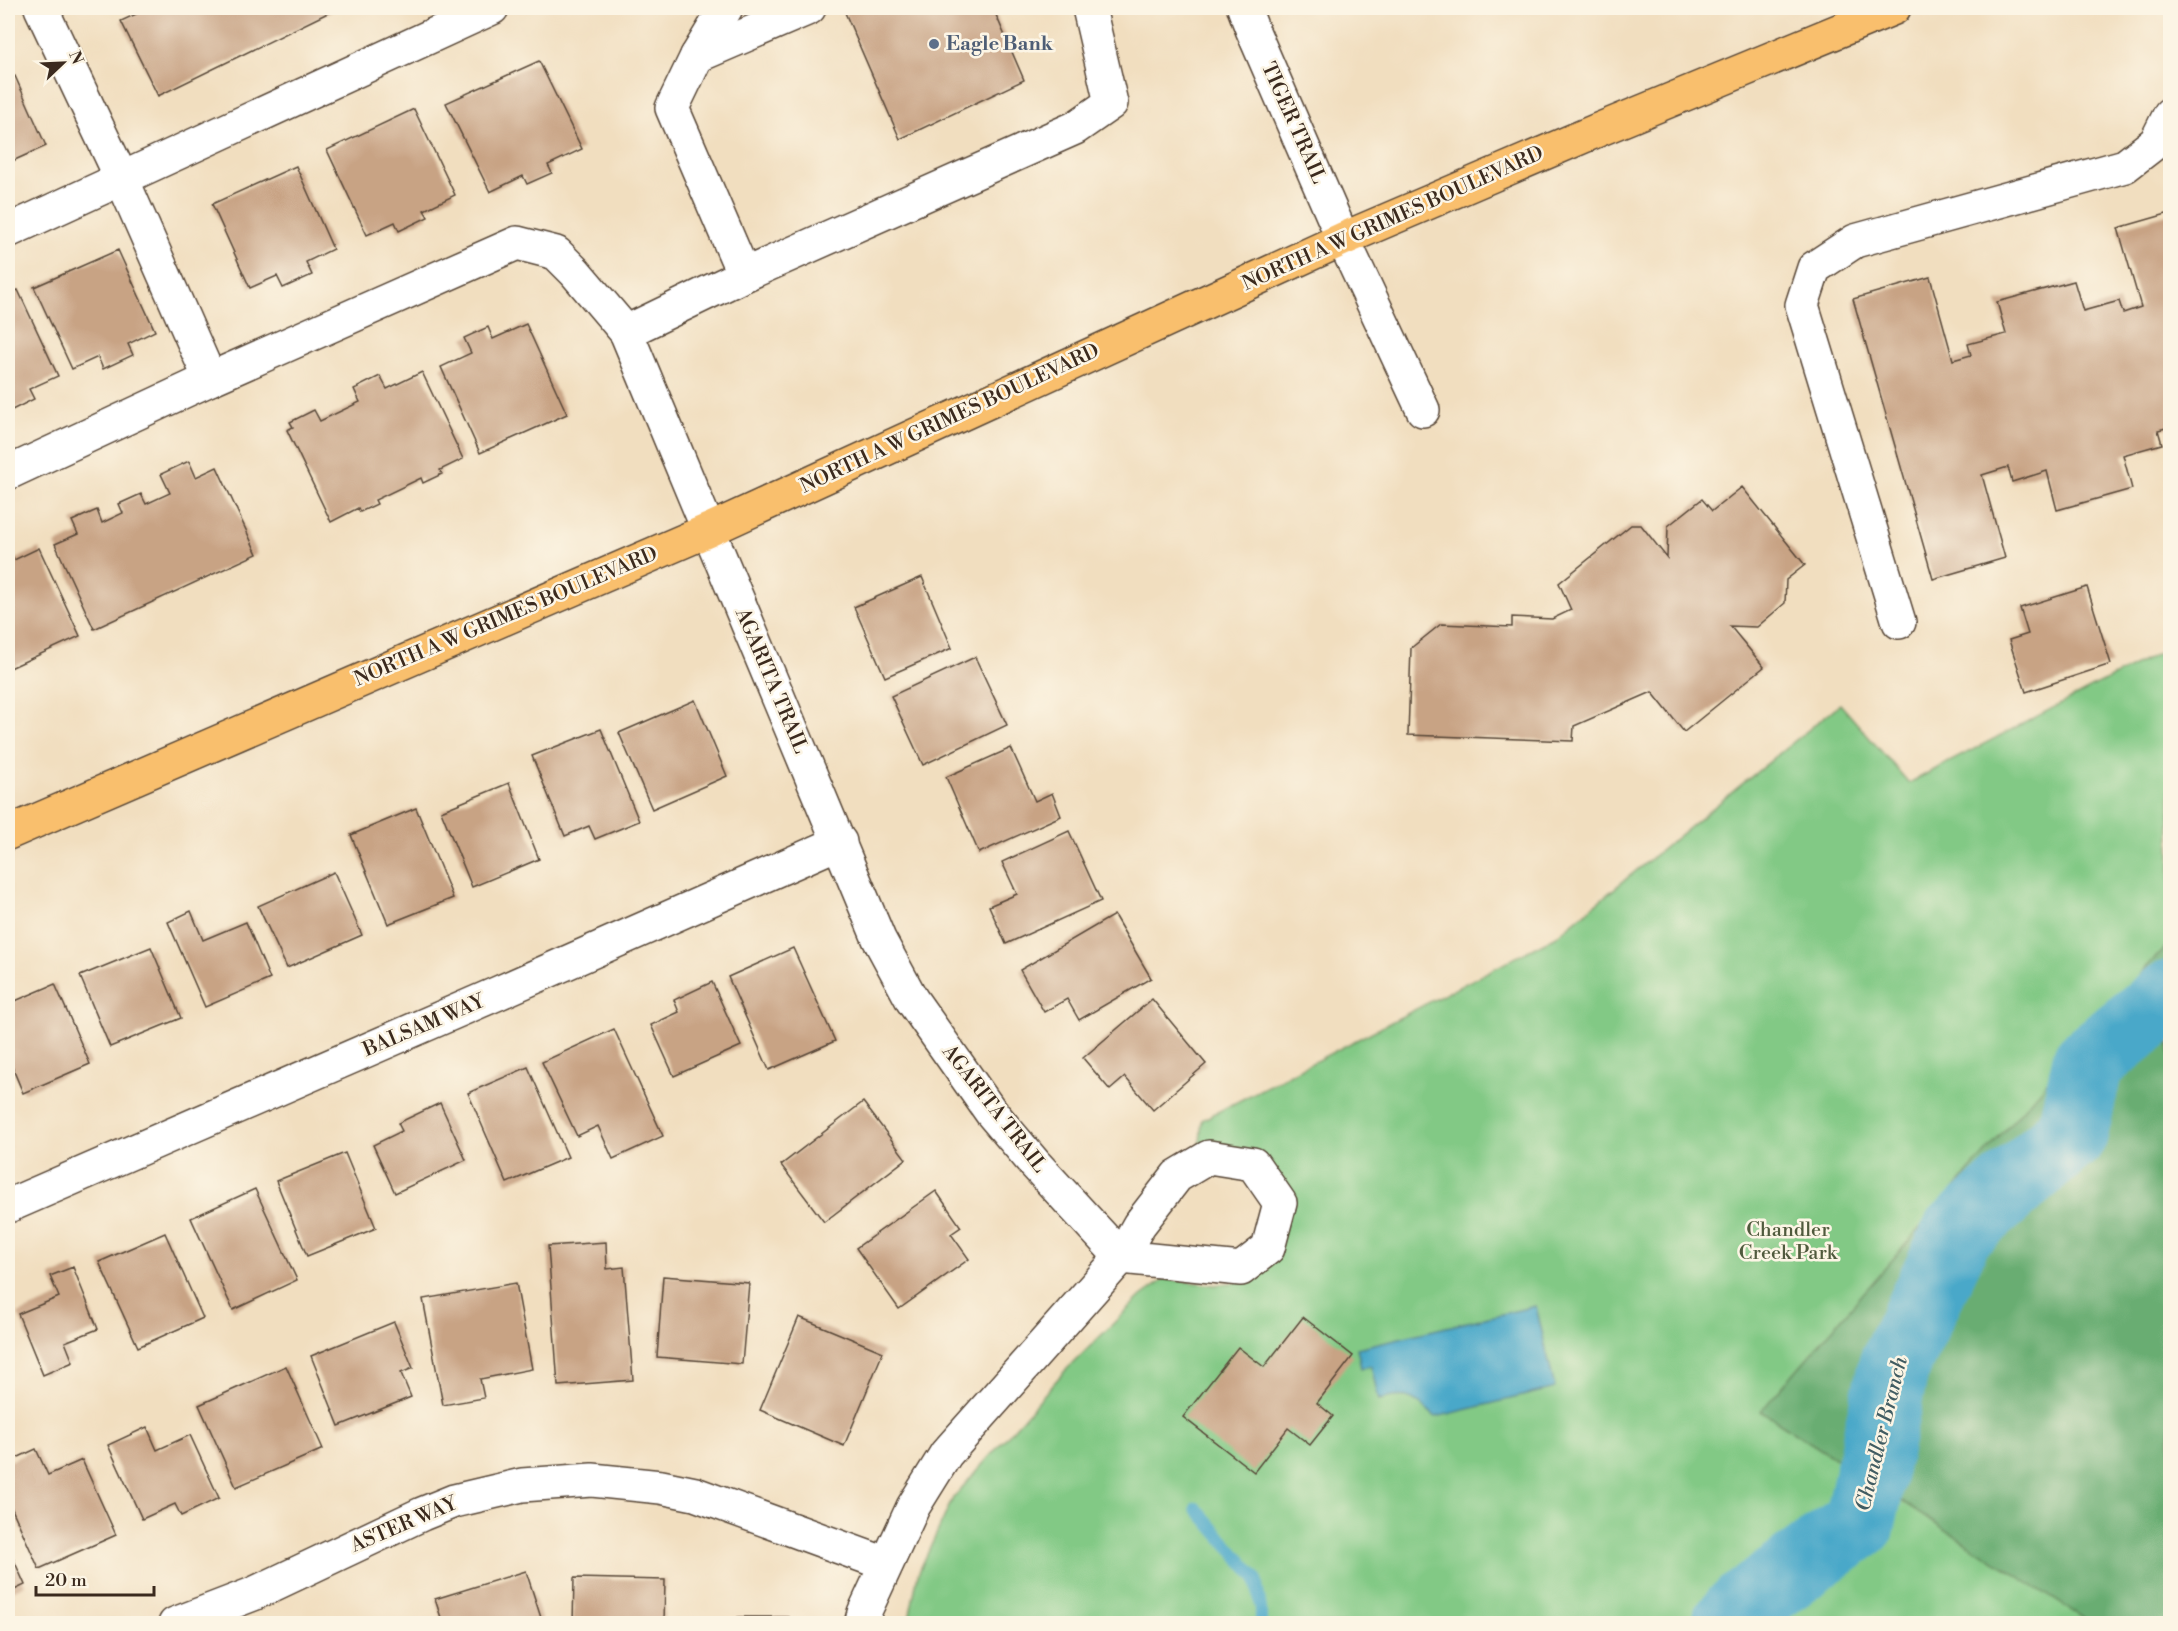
<svg xmlns="http://www.w3.org/2000/svg" width="2178" height="1631" viewBox="0 0 2178 1631" font-family="'Libre Bodoni',serif">
<style>
.green{fill:#82c985;stroke:#5e7a52;stroke-width:1.5}
.forest{fill:#69ad72;stroke:#526c48;stroke-width:1.5}
.water{fill:#4aa8c9;stroke:#426974;stroke-width:1.5}
.lines{fill:none;stroke-linecap:round;stroke-linejoin:round}
.stream{stroke:#4aa8c9;stroke-width:12}
.river{stroke:#4aa8c9;stroke-width:72}
.building{fill:#c8a384}
.minor-casing{stroke:#564536;stroke-width:36}
.major-casing{stroke:#564536;stroke-width:36}
.minor{stroke:#fff;stroke-width:33}
.major{stroke:#f9bf6d;stroke-width:33}
.service-dot{fill:#5c6f8a;stroke:#fcf5e5;stroke-width:2}
.labels{text-anchor:middle;dominant-baseline:central;stroke-width:5;stroke-linejoin:round;paint-order:stroke}
.service-label{font-size:20px;font-weight:bold;fill:#4e5e75;stroke:#fcf5e5;text-anchor:start}
.street-label{font-size:20px;fill:#3b2a1e;stroke:#fcf5e5}
.park-label{font-size:20px;fill:#505a3d;stroke:#fcf5e5}
.water-label{font-size:21px;font-style:italic;fill:#415c62;stroke:#fcf5e5}
</style>
<rect width="100%" height="100%" fill="#fcf5e5"/>
<filter id="ink" filterUnits="userSpaceOnUse"><feTurbulence type="fractalNoise" baseFrequency=".0167" numOctaves="2"/><feDisplacementMap in="SourceGraphic" scale="12" xChannelSelector="R" yChannelSelector="G"/><feConvolveMatrix kernelMatrix="1 2 1 2 8 2 1 2 1" color-interpolation-filters="sRGB"/></filter>
<filter id="wash" filterUnits="userSpaceOnUse"><feTurbulence type="fractalNoise" baseFrequency=".008" numOctaves="4" result="noise"/><feDisplacementMap in="SourceGraphic" scale="24" xChannelSelector="R" yChannelSelector="G"/><feGaussianBlur stdDeviation="1.35" result="paint"/><feColorMatrix in="noise" values="0 0 0 0 0 0 0 0 0 0 0 0 0 0 0 0 0 1.4 0 .05"/><feComposite in="paint" operator="in"/></filter>
<g filter="url(#wash)">
<rect width="100%" height="100%" fill="#f1debf"/>
<path class="green" d="M 2170,647 L 2170,1623 L 908,1624 L 918,1574 L 953,1498 L 1062,1374 L 1141,1296 L 1165,1279 L 1215,1285 L 1243,1281 L 1289,1207 L 1200,1143 L 1202,1120 L 1555,937 L 1840,704 L 1909,783 Z"/>
<path class="forest" d="M 2170,943 L 2170,1623 L 2091,1623 L 1761,1411 L 2151,962 Z"/>
<path class="water" d="M 1536,1306 L 1555,1388 L 1436,1417 C 1412,1397 1410,1392 1379,1400 L 1371,1366 L 1361,1368 L 1357,1348 Z"/>
<g class="lines">
<path class="stream" d="M 1196,1508 L 1256,1578 L 1261,1609 L 1261,1624"/>
<path class="river" d="M 1727,1624 L 1740,1609 L 1860,1523 L 1894,1365 L 1958,1232 L 2072,1134 L 2088,1062 L 2170,996"/>
</g>
<g id="blocks">
<g class="building">
<path d="M 149,8 L 338,8 L 158,96 L 121,21 Z"/>
<path d="M 843,8 L 993,8 L 1024,80 L 900,139 Z"/>
<path d="M 539,61 L 582,149 L 548,165 L 552,173 L 527,184 L 523,176 L 490,192 L 446,103 Z"/>
<path d="M 15,76 L 46,146 L 8,163 L 8,80 Z"/>
<path d="M 414,109 L 455,195 L 424,210 L 428,217 L 399,231 L 395,222 L 367,235 L 327,150 Z"/>
<path d="M 296,166 L 333,249 L 306,262 L 312,275 L 283,288 L 277,276 L 250,288 L 212,204 Z"/>
<path d="M 2170,213 L 2170,427 L 2158,430 L 2162,444 L 2123,455 L 2132,489 L 2057,510 L 2047,471 L 2012,482 L 2008,467 L 1982,475 L 2005,558 L 1933,579 L 1853,299 L 1930,277 L 1953,360 L 1971,355 L 1968,344 L 2006,334 L 1997,302 L 2074,281 L 2083,311 L 2119,301 L 2123,313 L 2141,307 L 2118,228 Z"/>
<path d="M 118,250 L 155,331 L 128,344 L 133,355 L 103,369 L 98,357 L 72,369 L 34,287 Z"/>
<path d="M 18,290 L 58,376 L 29,389 L 34,399 L 8,412 L 8,294 Z"/>
<path d="M 526,324 L 567,414 L 480,453 L 441,367 L 471,353 L 464,338 L 488,327 L 493,339 Z"/>
<path d="M 422,372 L 463,459 L 440,470 L 442,474 L 423,483 L 421,478 L 375,500 L 377,504 L 360,512 L 358,508 L 331,522 L 287,430 L 293,427 L 290,422 L 314,410 L 320,421 L 360,402 L 354,389 L 380,376 L 387,389 Z"/>
<path d="M 189,461 L 196,477 L 217,467 L 257,554 L 94,629 L 55,544 L 78,534 L 72,521 L 97,510 L 102,523 L 123,513 L 119,504 L 141,494 L 146,504 L 170,493 L 161,474 Z"/>
<path d="M 1742,487 L 1805,565 L 1786,580 L 1785,603 L 1757,627 L 1730,626 L 1764,667 L 1684,732 L 1652,692 L 1574,726 L 1573,741 L 1408,735 L 1411,648 L 1441,624 L 1512,627 L 1512,617 L 1552,619 L 1571,610 L 1559,583 L 1631,525 L 1641,525 L 1667,558 L 1668,526 L 1702,499 L 1712,511 Z"/>
<path d="M 8,547 L 14,560 L 39,548 L 80,636 L 8,669 Z"/>
<path d="M 922,577 L 952,648 L 885,677 L 854,607 Z"/>
<path d="M 2087,587 L 2111,664 L 2026,692 L 2009,640 L 2028,634 L 2020,608 Z"/>
<path d="M 975,657 L 1007,725 L 923,765 L 891,696 Z"/>
<path d="M 695,700 L 727,776 L 652,809 L 619,733 Z"/>
<path d="M 601,729 L 639,821 L 595,839 L 589,826 L 565,836 L 532,756 Z"/>
<path d="M 1011,748 L 1035,801 L 1052,793 L 1061,816 L 979,853 L 946,777 Z"/>
<path d="M 509,783 L 539,859 L 472,887 L 441,811 Z"/>
<path d="M 416,808 L 453,898 L 388,924 L 351,835 Z"/>
<path d="M 1069,831 L 1101,901 L 1006,944 L 989,906 L 1017,894 L 1002,862 Z"/>
<path d="M 334,872 L 362,935 L 287,968 L 258,906 Z"/>
<path d="M 191,911 L 203,940 L 246,922 L 270,979 L 205,1007 L 168,922 Z"/>
<path d="M 1114,915 L 1151,978 L 1079,1020 L 1067,999 L 1044,1012 L 1020,970 Z"/>
<path d="M 151,947 L 181,1018 L 110,1047 L 80,976 Z"/>
<path d="M 793,948 L 835,1041 L 769,1070 L 728,977 Z"/>
<path d="M 712,982 L 741,1046 L 674,1076 L 651,1025 L 679,1012 L 674,1000 Z"/>
<path d="M 55,984 L 90,1064 L 23,1093 L 8,1057 L 8,1004 Z"/>
<path d="M 1152,999 L 1206,1064 L 1153,1110 L 1125,1077 L 1110,1090 L 1083,1058 Z"/>
<path d="M 614,1029 L 663,1136 L 613,1159 L 598,1126 L 577,1136 L 542,1062 Z"/>
<path d="M 528,1067 L 568,1157 L 507,1183 L 468,1093 Z"/>
<path d="M 863,1102 L 906,1159 L 824,1222 L 781,1165 Z"/>
<path d="M 440,1103 L 466,1160 L 395,1193 L 373,1145 L 402,1131 L 398,1123 Z"/>
<path d="M 345,1153 L 376,1228 L 307,1256 L 276,1181 Z"/>
<path d="M 255,1189 L 297,1280 L 233,1310 L 191,1218 Z"/>
<path d="M 936,1191 L 961,1227 L 951,1234 L 969,1259 L 899,1309 L 856,1248 Z"/>
<path d="M 165,1233 L 203,1318 L 138,1347 L 99,1262 Z"/>
<path d="M 606,1242 L 607,1269 L 624,1267 L 633,1380 L 558,1386 L 548,1246 Z"/>
<path d="M 73,1267 L 98,1329 L 65,1342 L 73,1362 L 43,1375 L 18,1314 L 59,1297 L 50,1276 Z"/>
<path d="M 663,1276 L 749,1283 L 742,1364 L 657,1357 Z"/>
<path d="M 516,1283 L 532,1369 L 480,1379 L 484,1398 L 443,1405 L 423,1299 Z"/>
<path d="M 799,1317 L 883,1352 L 844,1446 L 760,1410 Z"/>
<path d="M 1303,1317 L 1353,1356 L 1317,1403 L 1333,1416 L 1310,1445 L 1288,1428 L 1254,1472 L 1183,1417 L 1238,1347 L 1264,1367 Z"/>
<path d="M 394,1322 L 413,1368 L 401,1373 L 411,1397 L 339,1426 L 311,1356 Z"/>
<path d="M 286,1366 L 323,1449 L 236,1487 L 199,1405 Z"/>
<path d="M 147,1427 L 157,1450 L 190,1435 L 219,1498 L 181,1516 L 175,1504 L 142,1519 L 108,1445 Z"/>
<path d="M 36,1449 L 48,1475 L 82,1460 L 116,1535 L 39,1569 L 8,1500 L 8,1462 Z"/>
<path d="M 8,1547 L 25,1585 L 8,1593 Z"/>
<path d="M 526,1571 L 543,1624 L 443,1624 L 435,1599 Z"/>
<path d="M 574,1578 L 665,1580 L 664,1624 L 573,1624 Z"/>
<rect x="738" y="1617" width="51" height="7"/>
</g>
</g>
</g>
<g filter="url(#ink)">
<use href="#blocks" fill-opacity="0" stroke="#564536" stroke-width="1.5"/>
<g class="lines">
<g class="minor-casing">
<g id="minor">
<path d="M 726,8 L 697,56 L 672,108 L 744,275 L 1075,128 L 1111,103 L 1089,8"/>
<path d="M 1244,8 L 1252,29 L 1343,239 L 1423,410"/>
<path d="M 697,56 L 809,8"/>
<path d="M 8,231 L 492,8"/>
<path d="M 626,332 L 744,275"/>
<path d="M 210,379 L 517,243 L 556,253 L 575,272 L 626,332 L 879,939 L 912,1000 L 991,1112 L 1035,1164 L 1121,1257 L 946,1454 L 913,1507 L 864,1613 L 861,1624"/>
<path d="M 8,473 L 210,379 L 122,179 L 41,8"/>
<path d="M 1899,622 L 1802,305 L 1814,268 L 1855,241 L 2125,166 L 2156,142 L 2170,114"/>
<path d="M 1209,1157 L 1253,1164 L 1280,1203 L 1268,1248 L 1241,1269 L 1121,1257 L 1139,1225 L 1177,1176 Z"/>
<path d="M 8,1206 L 496,994 L 840,842"/>
<path d="M 175,1624 L 253,1594 L 422,1514 L 454,1501 L 522,1485 L 592,1480 L 661,1487 L 695,1494 L 886,1564"/>
</g>
</g>
<g class="major-casing">
<path id="major" d="M 8,833 L 709,530 L 1343,239 L 1598,130 L 1894,8"/>
</g>
<use href="#minor" class="minor"/>
<use href="#major" class="major"/>
</g>
</g>
<circle class="service-dot" cx="934" cy="44" r="6"/>
<g class="labels">
<g class="service-label">
<text x="946" y="44">Eagle Bank</text>
</g>
<g class="street-label">
<text transform="translate(1293 123) rotate(66)">TIGER TRAIL</text>
<text transform="translate(1393 219) rotate(-24)">NORTH A W GRIMES BOULEVARD</text>
<text transform="translate(950 419) rotate(-25)">NORTH A W GRIMES BOULEVARD</text>
<text transform="translate(506 617) rotate(-23)">NORTH A W GRIMES BOULEVARD</text>
<text transform="translate(771 681) rotate(67)">AGARITA TRAIL</text>
<text transform="translate(424 1026) rotate(-23)">BALSAM WAY</text>
<text transform="translate(994 1109) rotate(52)">AGARITA TRAIL</text>
<text transform="translate(404 1525) rotate(-23)">ASTER WAY</text>
</g>
<g class="park-label">
<text x="1788" y="1230">Chandler<tspan x="1788" dy="23">Creek Park</tspan></text>
</g>
<g class="water-label">
<text transform="translate(1882 1434) rotate(-76)">Chandler Branch</text>
</g>
</g>
<rect width="2178" height="1631" fill="none" stroke="#fcf5e5" stroke-width="30"/>
<g transform="translate(63 63) rotate(67)" stroke="#fcf5e5" stroke-width="4.5" paint-order="stroke">
<path d="M0-4.5L10 22L0 15L-10 22Z" fill="#3b2a1e"/>
<text y="-9" font-size="16" font-weight="bold" text-anchor="middle" fill="#3b2a1e">N</text>
</g>
<path d="M36 1586v9h118v-9" fill="none" stroke="#3b2a1e" stroke-width="3"/>
<text x="45" y="1586" font-size="18" fill="#3b2a1e" stroke="#fcf5e5" stroke-width="4.5" paint-order="stroke">20 m</text>
</svg>
